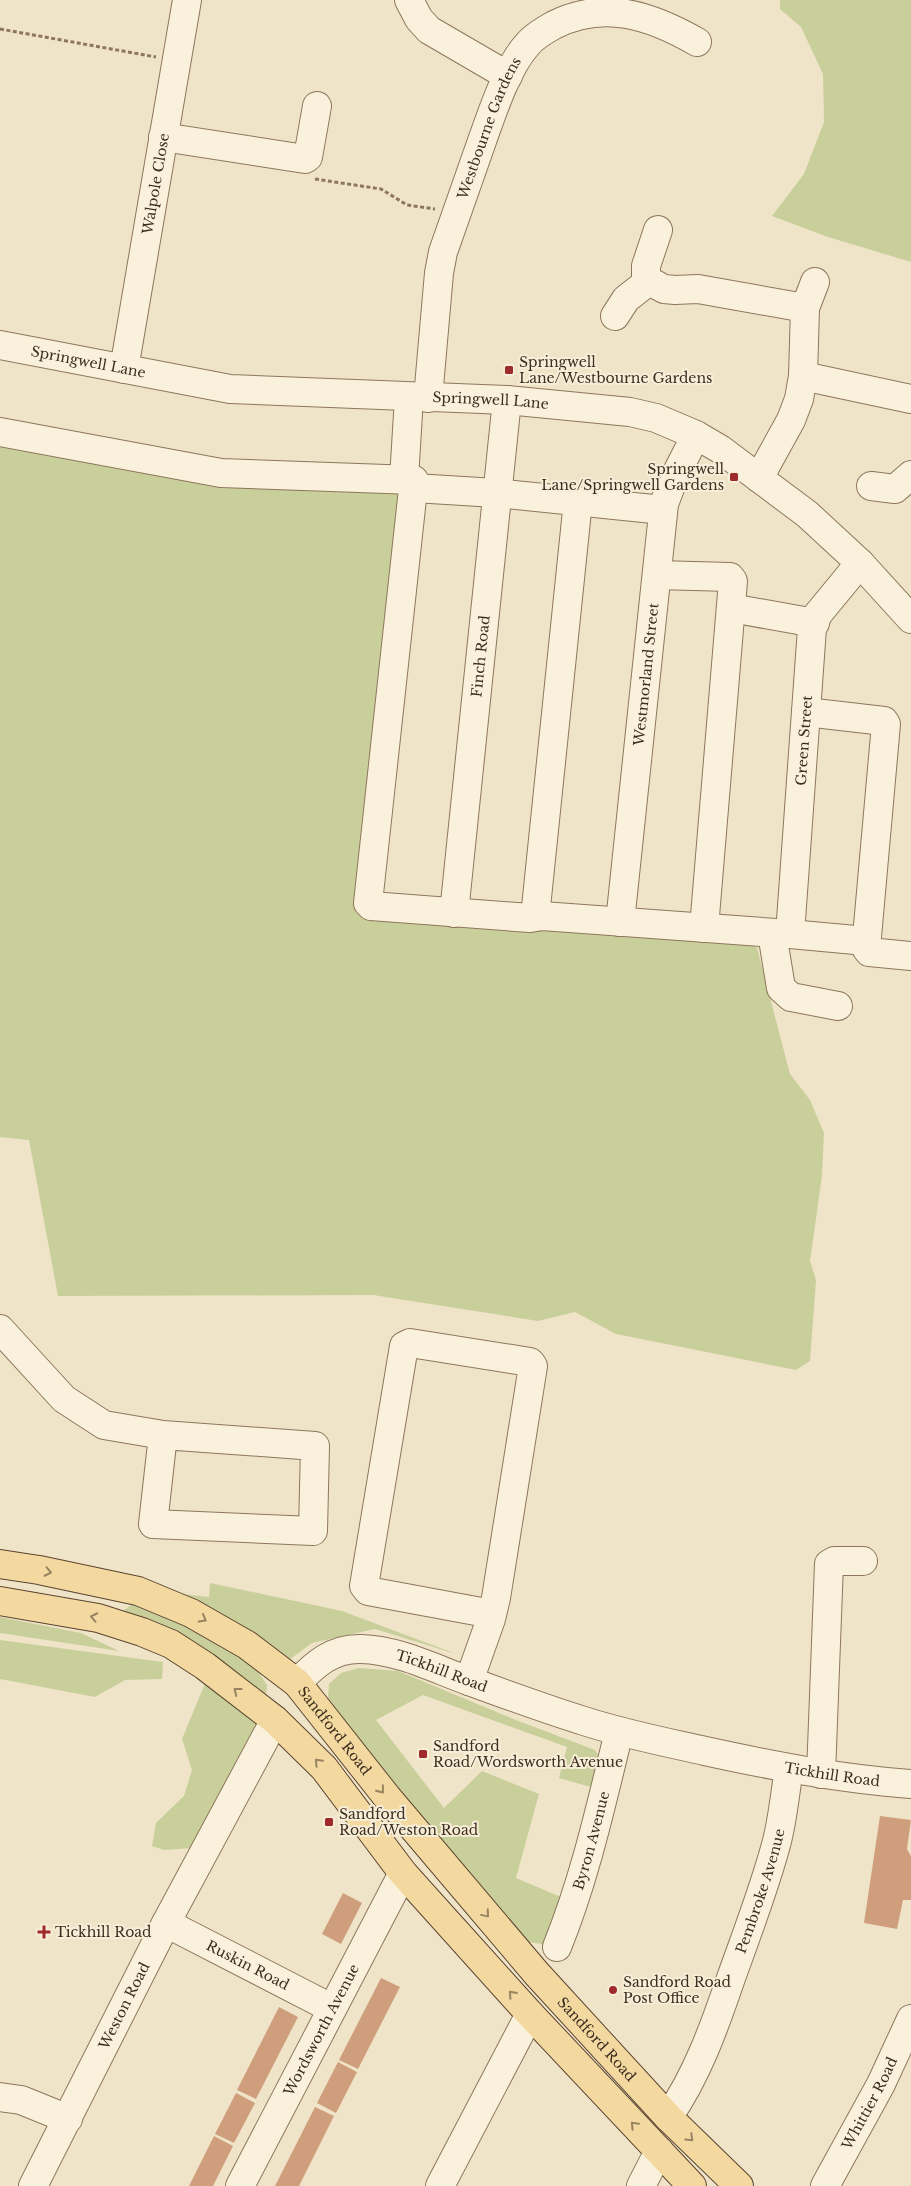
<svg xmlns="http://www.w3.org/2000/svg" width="911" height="2186" viewBox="0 0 911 2186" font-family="'Libre Baskerville',serif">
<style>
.green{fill:#c9cf9b}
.building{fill:#cf9f7d}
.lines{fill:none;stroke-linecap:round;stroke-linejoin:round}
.minor-casing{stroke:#8d765c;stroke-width:30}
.major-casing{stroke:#5b4430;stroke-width:30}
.path{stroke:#8d765c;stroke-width:3;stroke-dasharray:4 2.5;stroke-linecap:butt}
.minor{stroke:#faf1dc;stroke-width:28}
.major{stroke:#f3d9a0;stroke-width:28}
.oneway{stroke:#988460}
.poi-dot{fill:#9e2a2b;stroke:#f7eed8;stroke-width:2}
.labels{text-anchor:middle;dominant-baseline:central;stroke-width:4;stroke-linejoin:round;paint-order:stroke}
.street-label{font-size:14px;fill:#3d2e20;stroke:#f7eed8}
.poi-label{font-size:14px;fill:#3d2e20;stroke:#f7eed8;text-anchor:start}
</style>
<rect width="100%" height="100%" fill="#f0e4c8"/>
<g class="green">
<path d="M 780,0 L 911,0 L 911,262 L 828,237 L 772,216 L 804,174 L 824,122 L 823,74 L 801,27 L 780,9 Z"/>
<path d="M 0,439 L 407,487 L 362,912 L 752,944 L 757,948 L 790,1074 L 810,1100 L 824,1133 L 822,1176 L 810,1261 L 816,1280 L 810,1361 L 796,1370 L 616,1334 L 575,1312 L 538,1321 L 373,1295 L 58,1296 L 29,1140 L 0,1137 Z"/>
<path d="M 210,1583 L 342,1611 L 459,1655 L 375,1629 L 312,1643 L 289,1660 L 173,1593 L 209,1597 Z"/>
<path d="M 137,1600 L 189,1624 L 253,1664 L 267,1685 L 266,1695 L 222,1661 L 171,1632 L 121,1613 Z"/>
<path d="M 0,1617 L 81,1633 L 119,1651 L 0,1633 Z"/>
<path d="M 0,1640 L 163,1662 L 162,1679 L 125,1680 L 95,1697 L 0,1679 Z"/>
<path d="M 359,1668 L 398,1671 L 516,1720 L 595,1750 L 601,1760 L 594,1788 L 559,1778 L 567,1747 L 423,1695 L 376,1720 L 444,1808 L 482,1771 L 539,1794 L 516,1878 L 561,1897 L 552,1932 L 542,1944 L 521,1941 L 330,1706 L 328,1699 L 329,1684 L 341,1673 Z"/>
<path d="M 206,1681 L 255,1717 L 257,1733 L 192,1848 L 164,1850 L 152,1846 L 156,1823 L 184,1796 L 192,1770 L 182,1739 Z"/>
</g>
<g class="building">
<path d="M 880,1816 L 911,1820 L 907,1849 L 911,1856 L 911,1900 L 903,1900 L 897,1929 L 864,1923 Z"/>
<path d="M 343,1893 L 362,1903 L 341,1944 L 322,1934 Z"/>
<path d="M 381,1978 L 400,1987 L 358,2069 L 339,2060 Z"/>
<path d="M 279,2007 L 298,2017 L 256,2099 L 237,2090 Z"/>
<path d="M 338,2062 L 357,2072 L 336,2113 L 317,2103 Z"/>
<path d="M 236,2093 L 255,2103 L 234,2143 L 215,2134 Z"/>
<path d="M 315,2107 L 334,2116 L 299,2186 L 275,2186 Z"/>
<path d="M 214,2136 L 233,2146 L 213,2186 L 189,2186 Z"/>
</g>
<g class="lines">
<g class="minor-casing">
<g id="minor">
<path d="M 409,0 L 419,19 L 429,30 L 508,76"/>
<path d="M 163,137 L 305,159 L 308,157 L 317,106"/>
<path d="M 658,230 L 646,266 L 646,276 L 649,281 L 664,289 L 675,290 L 698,289 L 805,308"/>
<path d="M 615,316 L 626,299 L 649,281"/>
<path id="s1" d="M 0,345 L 230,389 L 507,400 L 630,412 L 656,418 L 696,435 L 720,449 L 807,514 L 860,563 L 911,619"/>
<path id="s2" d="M 124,369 L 187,0"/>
<path d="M 803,376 L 911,399"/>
<path id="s3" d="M 428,398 L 439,273 L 443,252 C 456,215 469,178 482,141 C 492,113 507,67 527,45 C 533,37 545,30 554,25 C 604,0 650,15 697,42"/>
<path d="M 0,432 L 221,473 L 414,480 L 368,903 L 371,906 L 530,918 L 542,916 L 790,934 L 866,941"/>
<path d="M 759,478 L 791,420 L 799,399 L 803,376 L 805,308 L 815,282"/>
<path d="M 404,479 L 409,397"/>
<path d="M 871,486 L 895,489 L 911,475"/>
<path d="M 414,488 L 496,493 L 663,510"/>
<path d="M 657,575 L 730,577 L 733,581 L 704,928"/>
<path d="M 731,608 L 815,623"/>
<path d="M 806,712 L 884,721 L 886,724 L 866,948 L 869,952 L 911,956"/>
<path id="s4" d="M 454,913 L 507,400"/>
<path d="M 535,917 L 578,501"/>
<path id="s5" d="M 620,922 L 664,504 L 673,480 L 696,435"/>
<path d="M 772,933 L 781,988 L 791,997 L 838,1006"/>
<path id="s6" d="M 790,934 L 812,628 L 818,614 L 860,563"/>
<path d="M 0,1329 L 64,1399 L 104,1425 L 163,1435 L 315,1446 L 313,1531 L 153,1524 L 163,1435"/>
<path d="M 469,1681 L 491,1619 L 496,1598 L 533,1366 L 530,1362 L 410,1343 L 404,1346 L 364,1586 L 368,1591 L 492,1614"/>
<path id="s7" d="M 297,1683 C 315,1664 333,1648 361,1649 C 399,1650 435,1669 469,1681 C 507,1695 545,1709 584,1721 C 624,1734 665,1742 705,1751 C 774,1766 841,1779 911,1784"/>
<path d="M 821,1774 L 829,1564 L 834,1561 L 863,1561"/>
<path id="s8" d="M 166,1923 L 331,2008"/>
<path id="s9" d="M 557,1947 C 585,1878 601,1805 619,1732"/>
<path d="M 0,2097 L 21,2100 L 68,2119"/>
<path id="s10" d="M 668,2117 C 697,2076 715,2025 731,1978 C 747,1933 765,1887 777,1841 C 783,1817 785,1793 789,1769"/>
<path id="s11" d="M 33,2186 L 166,1923 L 275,1720"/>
<path id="s12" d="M 240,2186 L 403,1873"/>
<path d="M 440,2186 L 530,2014"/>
<path d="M 641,2186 L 659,2151"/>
<path id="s13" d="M 825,2186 L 881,2084 L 911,2019"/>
</g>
</g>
<g class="major-casing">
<g id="major">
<path id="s14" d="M 0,1564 L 39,1570 L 138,1591 L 191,1613 L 247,1645 L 297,1683 L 387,1797 L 537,1974 L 668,2117 L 739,2186"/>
<path d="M 0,1601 L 98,1618 L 142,1632 L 171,1644 L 205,1666 L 275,1720 L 324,1768 L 403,1873 L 530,2014 L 692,2186"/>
</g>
</g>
<g class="path">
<path d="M 0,29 L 156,57"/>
<path d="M 315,179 L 381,189 L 407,205 L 435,209"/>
</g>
<use href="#minor" class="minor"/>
<use href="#major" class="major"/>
</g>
<defs><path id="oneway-chevron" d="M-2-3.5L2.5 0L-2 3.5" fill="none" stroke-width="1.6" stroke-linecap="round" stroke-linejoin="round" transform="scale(1.25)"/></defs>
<g class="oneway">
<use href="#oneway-chevron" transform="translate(48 1572) rotate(12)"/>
<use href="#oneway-chevron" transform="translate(94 1617) rotate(-168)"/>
<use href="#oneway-chevron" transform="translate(203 1619) rotate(30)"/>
<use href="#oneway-chevron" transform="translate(237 1691) rotate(-142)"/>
<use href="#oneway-chevron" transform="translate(318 1762) rotate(-134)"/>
<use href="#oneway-chevron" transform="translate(381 1790) rotate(52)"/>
<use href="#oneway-chevron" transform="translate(486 1914) rotate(50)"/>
<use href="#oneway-chevron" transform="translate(512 1994) rotate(-132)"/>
<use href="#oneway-chevron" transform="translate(634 2125) rotate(-134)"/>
<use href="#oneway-chevron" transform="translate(690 2138) rotate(44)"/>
</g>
<g class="poi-dot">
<rect x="504" y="365" width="10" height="10" rx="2.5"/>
<rect x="729" y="472" width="10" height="10" rx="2.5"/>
<rect x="418" y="1749" width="10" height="10" rx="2.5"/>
<rect x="324" y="1817" width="10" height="10" rx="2.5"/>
<path d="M41.5 1924.5h5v5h5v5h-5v5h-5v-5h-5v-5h5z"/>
<circle cx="613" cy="1990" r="5"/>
</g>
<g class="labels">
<g class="street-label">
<text stroke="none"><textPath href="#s3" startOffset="279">Westbourne Gardens</textPath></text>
<text stroke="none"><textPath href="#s2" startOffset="188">Walpole Close</textPath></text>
<text stroke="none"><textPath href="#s1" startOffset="90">Springwell Lane</textPath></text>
<text stroke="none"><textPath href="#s1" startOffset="495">Springwell Lane</textPath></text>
<text stroke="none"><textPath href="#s4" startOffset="258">Finch Road</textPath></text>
<text stroke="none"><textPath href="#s5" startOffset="249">Westmorland Street</textPath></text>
<text stroke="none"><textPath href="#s6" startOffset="194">Green Street</textPath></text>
<text stroke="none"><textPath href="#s7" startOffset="159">Tickhill Road</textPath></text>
<text stroke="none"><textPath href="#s14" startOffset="386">Sandford Road</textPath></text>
<text stroke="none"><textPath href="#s7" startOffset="564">Tickhill Road</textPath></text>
<text stroke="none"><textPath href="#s9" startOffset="112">Byron Avenue</textPath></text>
<text stroke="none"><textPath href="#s10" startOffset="245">Pembroke Avenue</textPath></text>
<text stroke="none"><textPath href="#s8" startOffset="92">Ruskin Road</textPath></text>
<text stroke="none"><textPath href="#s11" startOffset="202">Weston Road</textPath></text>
<text stroke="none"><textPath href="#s12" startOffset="176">Wordsworth Avenue</textPath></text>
<text stroke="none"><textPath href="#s14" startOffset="791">Sandford Road</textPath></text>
<text stroke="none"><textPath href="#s13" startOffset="94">Whittier Road</textPath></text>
</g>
<g class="poi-label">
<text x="519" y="362">Springwell<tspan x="519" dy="16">Lane/Westbourne Gardens</tspan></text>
<text x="724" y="469" text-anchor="end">Springwell<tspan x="724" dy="16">Lane/Springwell Gardens</tspan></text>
<text x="433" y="1746">Sandford<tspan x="433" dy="16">Road/Wordsworth Avenue</tspan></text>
<text x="339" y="1814">Sandford<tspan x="339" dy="16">Road/Weston Road</tspan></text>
<text x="55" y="1932">Tickhill Road</text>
<text x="623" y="1982">Sandford Road<tspan x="623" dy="16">Post Office</tspan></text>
</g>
</g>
</svg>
